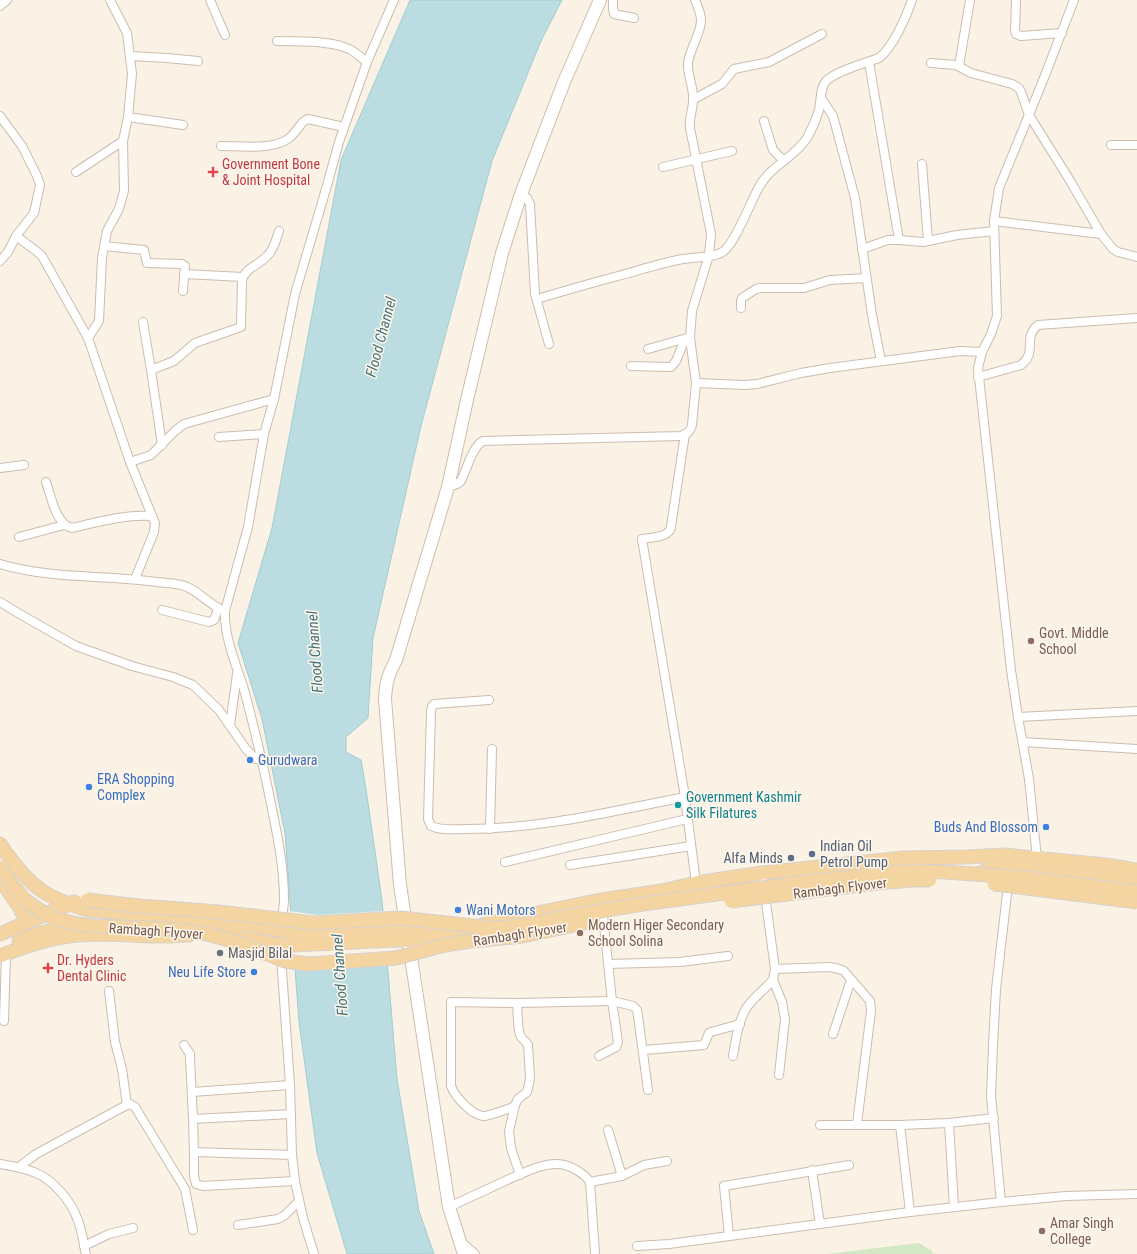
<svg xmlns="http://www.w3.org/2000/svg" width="1137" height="1254" viewBox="0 0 1137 1254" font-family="'Roboto Condensed',sans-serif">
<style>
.green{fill:#d2e7c4}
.water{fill:#bbdde2;stroke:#a2ccd3}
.pier{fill:#faf2e5}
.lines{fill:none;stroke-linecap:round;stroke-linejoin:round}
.minor-casing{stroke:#cdbcaf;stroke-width:10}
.secondary-casing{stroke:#d0bcac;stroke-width:14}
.primary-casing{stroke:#d7d1cd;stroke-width:15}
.minor{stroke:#fff;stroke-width:8}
.secondary{stroke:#fff;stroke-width:12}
.primary{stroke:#f4d5a2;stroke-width:13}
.primary-bridge-casing{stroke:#d7d1cd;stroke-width:15;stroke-linecap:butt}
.primary-bridge{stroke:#f4d5a2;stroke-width:13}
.health-dot{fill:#e0444e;stroke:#fef6ea;stroke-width:1.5}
.education-dot{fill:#8d6e63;stroke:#fef6ea;stroke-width:1.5}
.shop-dot{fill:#3f7fe0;stroke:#fef6ea;stroke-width:1.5}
.culture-dot{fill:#0f9aa8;stroke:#fef6ea;stroke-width:1.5}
.service-dot{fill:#5c6f8a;stroke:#fef6ea;stroke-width:1.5}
.worship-dot{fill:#6b7280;stroke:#fef6ea;stroke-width:1.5}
.labels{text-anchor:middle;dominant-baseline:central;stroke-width:3;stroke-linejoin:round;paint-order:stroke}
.health-label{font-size:14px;fill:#be3a42;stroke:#fef6ea;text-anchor:start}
.education-label{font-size:14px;fill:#785e54;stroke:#fef6ea;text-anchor:start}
.shop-label{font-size:14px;fill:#366cbe;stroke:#fef6ea;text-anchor:start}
.culture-label{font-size:14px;fill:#0d838f;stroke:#fef6ea;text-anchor:start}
.service-label{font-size:14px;fill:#4e5e75;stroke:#fef6ea;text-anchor:start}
.street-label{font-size:14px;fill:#71594c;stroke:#fef6ea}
.worship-label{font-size:14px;fill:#5b616d;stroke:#fef6ea;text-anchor:start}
.water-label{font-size:15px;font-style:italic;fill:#44737c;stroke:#fef6ea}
</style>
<rect width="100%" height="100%" fill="#faf2e5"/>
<path class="green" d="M 919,1243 L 932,1251 L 933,1254 L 827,1254 Z"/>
<path class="water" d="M 410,0 L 562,0 L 541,41 L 492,161 L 421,426 L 373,638 L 368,718 L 346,737 L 346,752 L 361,760 L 366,789 L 382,900 L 397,1079 L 419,1211 L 434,1254 L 347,1254 L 317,1153 L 299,1022 L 285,833 L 262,719 L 238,643 L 272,528 L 341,160 Z"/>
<path class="pier" d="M 289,911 L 317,915 L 385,911 L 389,960 L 293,964 Z"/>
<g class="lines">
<g class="minor-casing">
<g id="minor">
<path d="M 110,0 L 127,33 L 132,74 L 128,117 L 123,141 L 124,191 L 119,209 L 107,231 L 102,258 L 99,321 L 88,338 L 130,462 L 155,523 L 154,532 L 135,579"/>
<path d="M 210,0 L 225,35"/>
<path d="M 613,0 L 613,8 L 614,14 L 634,18"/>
<path d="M 1016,1 L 1015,31 L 1016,34 L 1021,36 L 1062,33"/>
<path d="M 0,6 L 7,0"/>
<path d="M 277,41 C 298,42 331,40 349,49 C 356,52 361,58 367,62"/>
<path d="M 130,56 L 167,58 L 198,61"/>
<path d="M 869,62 L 899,240"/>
<path d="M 931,63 L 956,65 L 971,73 L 1012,84 L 1019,88 L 1021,92 L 1029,115 L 1069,179 L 1101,234 L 1113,249 L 1118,252 L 1137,257"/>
<path d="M 959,66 L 970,0"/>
<path d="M 821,98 L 833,116 L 855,198 L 872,315 L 881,361"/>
<path d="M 694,99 L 722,84 L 734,69 L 769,62 L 822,34"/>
<path d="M 0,116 L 22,146 L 37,176 L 40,185 L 34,213 L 16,236 L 8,252 L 0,261"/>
<path d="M 128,117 L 183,125"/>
<path d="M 764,121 L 773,150 L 784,161"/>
<path d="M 1111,145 L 1137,145"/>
<path d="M 221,146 C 241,146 272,150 288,139 C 294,135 299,126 304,121 L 308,119 L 344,127"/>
<path d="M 922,164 L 928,241"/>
<path d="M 663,167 L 732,151"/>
<path d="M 76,172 L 123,141"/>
<path d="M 521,194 L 527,198 L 530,204 L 535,294 L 549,344"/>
<path d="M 994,221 L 1101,234"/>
<path d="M 16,236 L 35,250 L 42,256 L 88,338"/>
<path d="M 104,246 L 144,250 L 147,263 L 182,264 L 185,266 L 183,291"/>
<path d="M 862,249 L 888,240 L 899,240 L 923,242 L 957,235 L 994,231"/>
<path d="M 184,274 L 243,277"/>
<path d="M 537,299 C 564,291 591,283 618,276 C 640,270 661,263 683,259 C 694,257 715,258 724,251 C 736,241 750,203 759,187 C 770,166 794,158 807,138 C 812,129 816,120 819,110 C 821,101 820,88 826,81 C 836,71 865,63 879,58 C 893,47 906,18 912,0"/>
<path d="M 741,308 L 741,300 L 742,298 L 756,289 L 760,288 L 804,288 L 830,280 L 866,278"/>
<path d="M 143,322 L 151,370"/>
<path d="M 648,349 L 687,338"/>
<path d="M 631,366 L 671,367 L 676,361 L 685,339"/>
<path d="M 978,377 L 1021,365 C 1038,352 1022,338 1038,325 L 1137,318"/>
<path d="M 696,383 L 745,385 L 757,384 L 801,373 L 830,368 L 960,351 L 982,352"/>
<path d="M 685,434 L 671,526 C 671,528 670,531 668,532 C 665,537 648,538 642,539 L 685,797 L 696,883"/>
<path d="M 219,437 L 264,434"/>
<path d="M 162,445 L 151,370 L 174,361 L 195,343 L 241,327 L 242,279 C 248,266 258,266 267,256 C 274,250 276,239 279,231"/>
<path d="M 130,462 L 151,455 L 175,431 L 184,424 L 274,399"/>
<path d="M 0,468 L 24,465"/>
<path d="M 46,482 C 51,496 56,525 72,528 C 98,522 125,514 152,516"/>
<path d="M 448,487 L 457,484 L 461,481 C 467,469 472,447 483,441 L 681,436 C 688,433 690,432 692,425 L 696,383 L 690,338 L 692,311 L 709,255 L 711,234 L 690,128 C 689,118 693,109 693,100 C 694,87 687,75 688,63 C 690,48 701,33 701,21 C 701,13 698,7 695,0"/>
<path d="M 19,537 L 64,525"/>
<path d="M 0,564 C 51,579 105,575 157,582 C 165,583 173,583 181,585 C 197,588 209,606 225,611"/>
<path d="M 0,602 L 18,613 L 76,646 L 132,666 L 173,677 L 193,685 L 219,710 L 246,749 L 256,759 L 262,760"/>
<path d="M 162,610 L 209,622 L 214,620 L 218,609"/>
<path d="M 489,700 L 434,704 L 432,706 L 431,712 L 428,819 L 431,826 C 442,831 455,829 467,829 C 541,829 613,811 685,797"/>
<path d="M 1018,717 L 1137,711"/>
<path d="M 230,725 L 237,674"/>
<path d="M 1023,742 L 1137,749"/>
<path d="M 490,829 L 492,749"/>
<path d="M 1037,859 L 1029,779 L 1018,717 L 1011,670 L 978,368 L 982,352 L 991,334 L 997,316 L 994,221 L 999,188 L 1044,78 L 1074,0"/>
<path d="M 505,862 L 687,819"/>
<path d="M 570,865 L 691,846"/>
<path d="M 281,923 C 282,916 284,907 284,899 C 284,864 276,829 269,794 C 262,760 254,727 245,693 C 237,666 224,639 225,611 L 248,527 L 264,434 L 274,399 L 295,294 L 326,189 L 339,142 L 367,62 L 394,0"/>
<path d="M 281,956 L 290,1085 L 292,1155 L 295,1181 L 303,1218 L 314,1254"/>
<path d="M 608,964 L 680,962 L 728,956"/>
<path d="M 775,969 L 830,967 L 839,969 L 844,971 L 870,1001 L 871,1011 L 857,1124"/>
<path d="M 773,980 L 782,1002 L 785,1019 L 779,1075"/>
<path d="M 109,991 L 115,1042 L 122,1069 L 127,1105"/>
<path d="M 517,1003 C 518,1013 517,1025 520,1035 C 522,1040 526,1041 528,1045 L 530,1078 L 528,1089 L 527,1092 L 518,1099 L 515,1105 L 509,1131 L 511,1148 L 520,1175"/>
<path d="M 4,1021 L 6,954"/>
<path d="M 833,1034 L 851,980"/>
<path d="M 184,1045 L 190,1054 L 190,1058 L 193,1119"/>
<path d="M 644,1050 L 704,1045 L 709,1033 L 711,1032 L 740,1024"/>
<path d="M 599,1056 L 616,1047 L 618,1042 L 612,1001 L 602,906"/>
<path d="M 733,1056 C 736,1039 738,1021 747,1007 C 754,997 765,989 773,980 L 775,969 L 762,873"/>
<path d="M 192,1092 L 290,1085"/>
<path d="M 514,1107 C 506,1109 491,1116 483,1116 C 472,1115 455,1097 451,1086 L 451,1002 L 517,1003 L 612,1001 L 633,1006 L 637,1010 L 638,1016 L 648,1090"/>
<path d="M 291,1114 L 193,1119 L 194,1152 L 194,1176 L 196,1184 L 203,1186 L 295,1181"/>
<path d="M 949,1123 L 954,1207"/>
<path d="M 820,1125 L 900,1125 L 949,1123 L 994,1118"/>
<path d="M 900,1125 L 910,1212"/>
<path d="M 608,1130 L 622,1176"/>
<path d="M 194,1152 L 292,1155"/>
<path d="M 0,1164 C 12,1166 25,1168 36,1173 C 53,1180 71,1201 77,1218 C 82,1229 83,1242 86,1254"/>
<path d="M 19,1167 L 36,1154 L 125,1106 L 130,1104 L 135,1107 L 185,1189 L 193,1230"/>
<path d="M 812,1170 L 820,1224"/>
<path d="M 1001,1202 L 991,1096 L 993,1045 L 996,989 L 1008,885"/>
<path d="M 449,1207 C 468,1198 486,1190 505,1181 C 521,1174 539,1164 557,1164 C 569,1164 584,1173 590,1182"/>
<path d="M 238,1225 L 278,1219 L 285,1215 L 299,1201"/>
<path d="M 729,1236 L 724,1186 L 849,1165"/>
<path d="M 460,1241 L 475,1254"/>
<path d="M 84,1246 L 109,1234 L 133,1228"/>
<path d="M 637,1246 L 669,1244 L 910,1212 L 1001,1202 L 1066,1196 L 1137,1194"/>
<path d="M 595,1253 L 590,1182 L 622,1176 L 644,1165 L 667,1161"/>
</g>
</g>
<g class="secondary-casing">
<path id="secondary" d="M 464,1254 L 449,1207 L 400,885 L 385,699 C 386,682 388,675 396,660 L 448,487 L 467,400 L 502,253 L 521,194 L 564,82 L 600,0"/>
</g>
<g class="primary-casing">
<g id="primary">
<path d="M 0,844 C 12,862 28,883 47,894 C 60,901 74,906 88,910 L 248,925 L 291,932 L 339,931 L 392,927 L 444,931 L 471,928 L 503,920 L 601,900 L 662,891 L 696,883 L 762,873 L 903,858 L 967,857 L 1004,855 L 1106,865 L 1137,870"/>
<path d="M 978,874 L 989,869 L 1010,868 L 1087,876 L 1137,880"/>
<path d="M 0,879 L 20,908 L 26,922"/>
<path d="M 0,934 L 74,902"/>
<path d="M 225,935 L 280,945 L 292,945 L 395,940 L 429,941 L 452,938"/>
<path d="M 19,941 L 37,934 L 77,924"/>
<path d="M 0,956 C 18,949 38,942 58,938 C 93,931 130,936 165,936 C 173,936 181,935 189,935"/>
<path d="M 308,964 L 396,958"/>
</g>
</g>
<use href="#minor" class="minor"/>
<use href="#secondary" class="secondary"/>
<use href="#primary" class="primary"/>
<g class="primary-bridge-casing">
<g id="primary-bridge">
<path d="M 0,867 L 10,882 L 25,900 L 44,913 L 53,918 L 77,924 L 92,926 L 170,929 L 207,934 L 236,942 L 285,961 L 308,964"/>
<path d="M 994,884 L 1137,902"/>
<path d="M 87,900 L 139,906 L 219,912 L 314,923 L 401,918 L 491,928 L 509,927 L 537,923 L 558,918 L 643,904 L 805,882 L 912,871 L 946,872 L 1027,878 L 1137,892"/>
<path d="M 731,901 L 876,883 L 913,880 L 930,880"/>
<path d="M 396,958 L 445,945 L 471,941 L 523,936 L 593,921"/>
</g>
</g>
<use href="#primary-bridge" class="primary-bridge"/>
</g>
<g class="health-dot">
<path d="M211 166h4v4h4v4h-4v4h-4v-4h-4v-4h4z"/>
<path d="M46 962h4v4h4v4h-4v4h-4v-4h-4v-4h4z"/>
</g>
<g class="education-dot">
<circle cx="1031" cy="641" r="4"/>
<circle cx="580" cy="933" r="4"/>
<circle cx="1042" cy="1231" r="4"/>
</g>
<g class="shop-dot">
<circle cx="250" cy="760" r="4"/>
<circle cx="89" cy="787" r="4"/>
<circle cx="1046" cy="827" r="4"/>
<circle cx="458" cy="910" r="4"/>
<circle cx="254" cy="972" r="4"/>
</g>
<circle class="culture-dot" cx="678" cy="805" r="4"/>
<g class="service-dot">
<circle cx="812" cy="854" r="4"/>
<circle cx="791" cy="858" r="4"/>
</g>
<circle class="worship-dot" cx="220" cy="953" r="4"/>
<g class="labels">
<g class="health-label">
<text x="222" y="164">Government Bone<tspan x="222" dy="16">&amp; Joint Hospital</tspan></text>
<text x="57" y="960">Dr. Hyders<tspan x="57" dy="16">Dental Clinic</tspan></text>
</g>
<g class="education-label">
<text x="1039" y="633">Govt. Middle<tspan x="1039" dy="16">School</tspan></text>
<text x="588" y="925">Modern Higer Secondary<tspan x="588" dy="16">School Solina</tspan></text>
<text x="1050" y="1223">Amar Singh<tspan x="1050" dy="16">College</tspan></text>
</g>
<g class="shop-label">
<text x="258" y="760">Gurudwara</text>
<text x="97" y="779">ERA Shopping<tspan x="97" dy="16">Complex</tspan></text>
<text x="1038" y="827" text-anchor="end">Buds And Blossom</text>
<text x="466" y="910">Wani Motors</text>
<text x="246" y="972" text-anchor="end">Neu Life Store</text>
</g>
<g class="culture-label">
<text x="686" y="797">Government Kashmir<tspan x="686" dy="16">Silk Filatures</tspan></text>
</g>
<g class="service-label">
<text x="820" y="846">Indian Oil<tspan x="820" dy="16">Petrol Pump</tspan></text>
<text x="783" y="858" text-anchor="end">Alfa Minds</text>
</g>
<g class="street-label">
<text transform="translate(840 888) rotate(-7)">Rambagh Flyover</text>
<text transform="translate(156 931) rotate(4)">Rambagh Flyover</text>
<text transform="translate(520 934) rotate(-9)">Rambagh Flyover</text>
</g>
<g class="worship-label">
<text x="228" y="953">Masjid Bilal</text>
</g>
<g class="water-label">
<text transform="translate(381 337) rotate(-75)">Flood Channel</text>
<text transform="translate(315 652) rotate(-94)">Flood Channel</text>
<text transform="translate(340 975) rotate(-94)">Flood Channel</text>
</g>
</g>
</svg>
